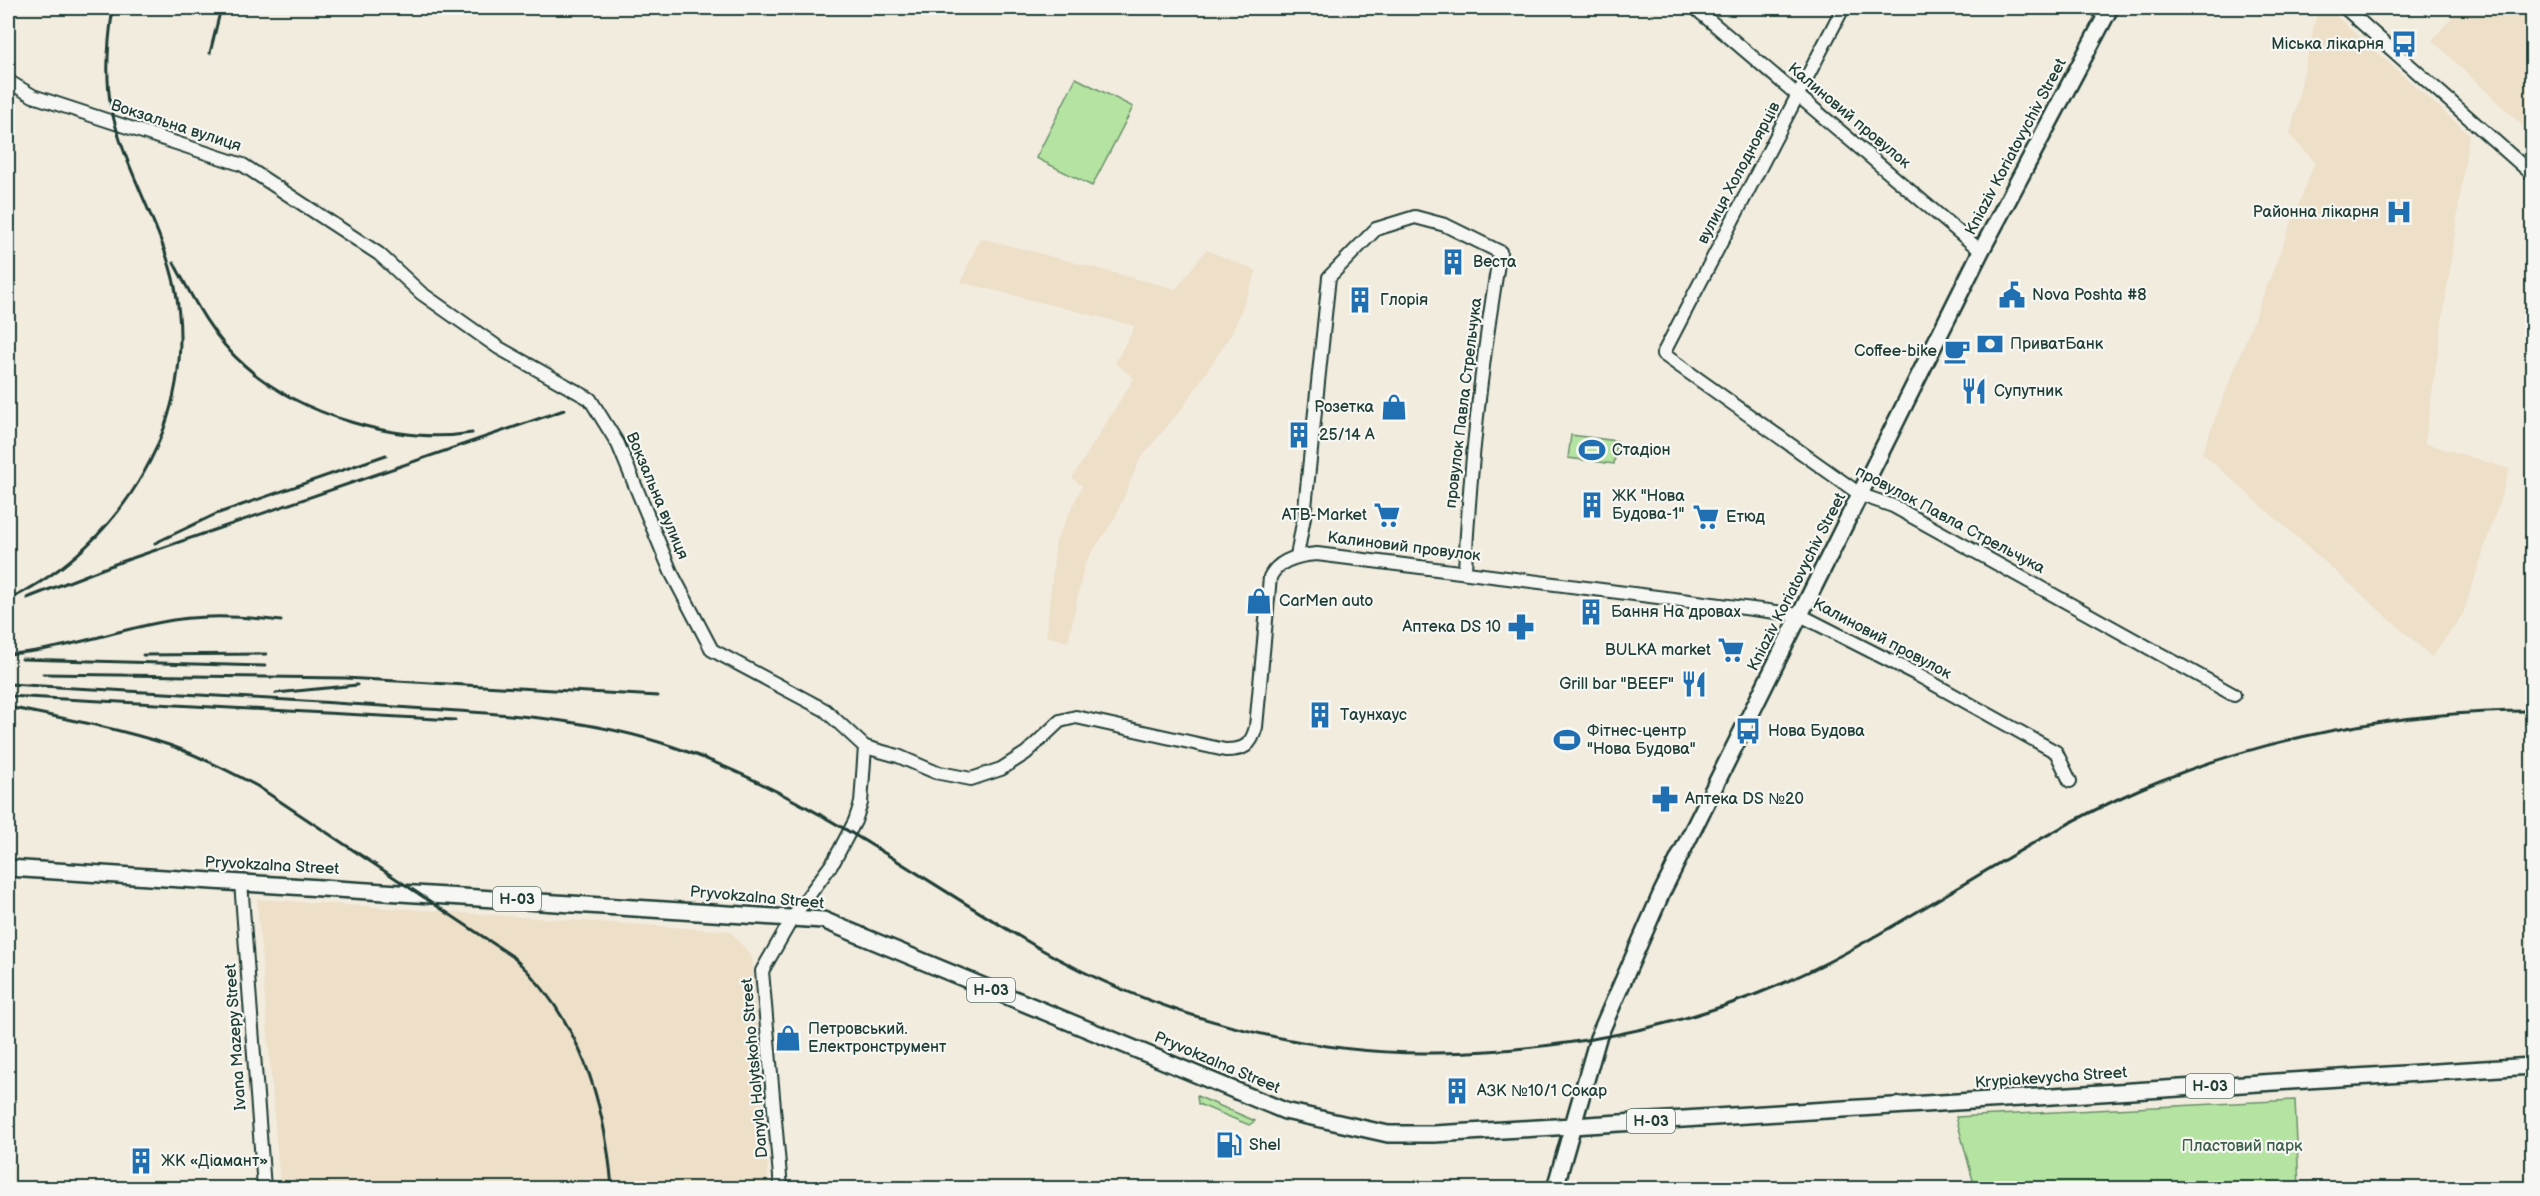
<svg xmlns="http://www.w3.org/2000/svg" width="2540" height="1196" viewBox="0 0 2540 1196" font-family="'Balsamiq Sans',sans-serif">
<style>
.built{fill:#eddfc8}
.green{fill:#b5e3a1;stroke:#6a906a;stroke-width:1.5}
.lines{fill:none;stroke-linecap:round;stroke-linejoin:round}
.minor-casing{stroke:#1f3d34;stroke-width:16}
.major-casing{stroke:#1f3d34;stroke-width:20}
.minor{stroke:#f6f6f2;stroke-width:12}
.major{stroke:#f6f6f2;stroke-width:15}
.rail{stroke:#1f3d34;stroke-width:3}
.labels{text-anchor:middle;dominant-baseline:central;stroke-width:4.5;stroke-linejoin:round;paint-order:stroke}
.shield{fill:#f6f6f2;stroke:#60746d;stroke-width:1.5}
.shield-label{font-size:15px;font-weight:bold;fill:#1f3d34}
.poi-label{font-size:16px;fill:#1f3d34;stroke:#f6f6f2;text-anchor:start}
.street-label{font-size:16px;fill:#1f3d34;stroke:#f6f6f2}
.park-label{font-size:16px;fill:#3d5e4a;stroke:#f6f6f2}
</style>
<rect width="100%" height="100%" fill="#f2ecdf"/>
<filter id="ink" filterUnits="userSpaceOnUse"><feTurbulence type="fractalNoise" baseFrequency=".0167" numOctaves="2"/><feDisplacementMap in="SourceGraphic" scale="12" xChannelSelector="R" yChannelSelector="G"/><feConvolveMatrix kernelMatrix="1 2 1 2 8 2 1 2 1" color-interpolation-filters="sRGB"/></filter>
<g filter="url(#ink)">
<g class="built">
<path d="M 2318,8 L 2327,8 L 2469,134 L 2425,443 L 2510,469 L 2463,614 L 2432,657 L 2202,453 L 2315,162 L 2290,135 Z"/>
<path d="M 2460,8 L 2532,8 L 2532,135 L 2432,40 Z"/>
<path d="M 980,238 L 1176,289 L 1206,250 L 1257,271 L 1232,333 L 1184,406 L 1140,459 L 1115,518 L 1085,563 L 1068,642 L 1046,636 L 1056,541 L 1082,486 L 1072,478 L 1134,378 L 1115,363 L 1135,326 L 961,282 Z"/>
<path d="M 257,899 L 730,931 L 752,957 L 769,1188 L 280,1188 Z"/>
</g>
<g class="green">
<path d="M 1076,78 L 1133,107 L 1092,186 L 1036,158 Z"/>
<path d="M 1571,435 L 1617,441 L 1614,464 L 1568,458 Z"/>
<path d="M 1197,1096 L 1255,1121 L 1249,1125 L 1198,1104 Z"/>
<path d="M 2295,1100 L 2299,1188 L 1975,1188 L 1956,1117 Z"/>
</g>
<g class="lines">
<g class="minor-casing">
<g id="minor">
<path d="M 1695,8 L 1981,251"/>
<path d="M 1843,8 L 1663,354 L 1861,495 L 1893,506 L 2234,695"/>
<path d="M 2096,8 L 2105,17"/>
<path d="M 2345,8 L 2532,174"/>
<path d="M 8,81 L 33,96 L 243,165 L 379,254 L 421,293 L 499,348 L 590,399 L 618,444 L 671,572 L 712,650 L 825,710 L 865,747 L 861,803 L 855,821 L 834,861 L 793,917 L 762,971 L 781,1188"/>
<path d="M 1297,556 L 1304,517 L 1329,277 L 1376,229 L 1415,217 L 1445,225 L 1500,252 C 1482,358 1470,463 1465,570"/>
<path d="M 865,747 L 898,756 L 935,772 L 971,779 L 1001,769 L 1026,753 L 1060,721 L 1076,717 L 1225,750 C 1244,750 1251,746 1256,727 L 1270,577 C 1279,559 1299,555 1317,554 L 1800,615 L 1914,673 L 2056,752 L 2070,781"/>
<path d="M 241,882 L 264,1188"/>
</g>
</g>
<g class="major-casing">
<g id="major">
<path d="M 8,868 L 823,920 L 1285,1111 L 1388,1134 L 1434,1134 L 1572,1126 L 2532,1066"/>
<path d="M 1555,1188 L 1598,1038 L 1662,892 L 1981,251 L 2110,8"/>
</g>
</g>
<use href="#minor" class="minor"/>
<use href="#major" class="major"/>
<g class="rail">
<path d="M 210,53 L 221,8"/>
<path d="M 174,263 C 193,299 213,338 244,365 C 300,415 399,445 472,433"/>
<path d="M 155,543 L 216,514 L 386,455"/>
<path d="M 27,598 L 115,564 L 564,410"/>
<path d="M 8,600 C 123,545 201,417 175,287 C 162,225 124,170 111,107 C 105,75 108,40 113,8"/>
<path d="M 8,654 C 59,651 107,633 157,623 C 198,614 239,616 281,621"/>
<path d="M 143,655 L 266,654"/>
<path d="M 22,659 L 265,666"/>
<path d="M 43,674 L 345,678 L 658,696"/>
<path d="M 8,684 C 137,692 266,698 396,707 C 490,713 584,716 674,747 C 805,792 918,878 1037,947 C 1152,1014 1302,1055 1434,1053 C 1578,1051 1721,1021 1847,952 C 1945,899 2038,833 2140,789 C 2262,737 2400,711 2532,711"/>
<path d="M 276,693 L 357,685"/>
<path d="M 8,696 L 455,720"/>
<path d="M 8,707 C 62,718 117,728 169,745 C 200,756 229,771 257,786 L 512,956 C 579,1017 605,1100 612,1188"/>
</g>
</g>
</g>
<defs>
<g id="bus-bare" transform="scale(2.07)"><path d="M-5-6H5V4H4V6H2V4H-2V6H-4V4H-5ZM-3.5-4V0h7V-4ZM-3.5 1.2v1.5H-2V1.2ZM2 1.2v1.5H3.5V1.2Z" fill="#1f6fb2" stroke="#f6f6f2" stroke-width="2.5" paint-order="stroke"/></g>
<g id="hospital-bare" transform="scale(2.07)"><path d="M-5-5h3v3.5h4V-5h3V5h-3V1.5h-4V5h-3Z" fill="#1f6fb2" stroke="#f6f6f2" stroke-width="2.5" paint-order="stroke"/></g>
<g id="building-bare" transform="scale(2.07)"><path d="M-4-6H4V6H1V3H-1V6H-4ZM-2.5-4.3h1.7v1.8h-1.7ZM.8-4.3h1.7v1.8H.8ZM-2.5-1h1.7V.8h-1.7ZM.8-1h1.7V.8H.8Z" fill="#1f6fb2" stroke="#f6f6f2" stroke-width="2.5" paint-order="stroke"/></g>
<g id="civic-bare" transform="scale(2.07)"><path d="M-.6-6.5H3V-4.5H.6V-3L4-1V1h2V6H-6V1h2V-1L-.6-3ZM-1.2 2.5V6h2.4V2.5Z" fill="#1f6fb2" stroke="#f6f6f2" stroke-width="2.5" paint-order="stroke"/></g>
<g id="bank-bare" transform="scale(2.07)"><path d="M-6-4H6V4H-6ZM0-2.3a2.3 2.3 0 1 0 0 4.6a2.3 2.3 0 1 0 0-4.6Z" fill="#1f6fb2" stroke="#f6f6f2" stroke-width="2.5" paint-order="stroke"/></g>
<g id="cafe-bare" transform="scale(2.07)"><path d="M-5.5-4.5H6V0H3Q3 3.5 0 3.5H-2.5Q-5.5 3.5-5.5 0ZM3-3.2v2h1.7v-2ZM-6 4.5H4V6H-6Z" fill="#1f6fb2" stroke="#f6f6f2" stroke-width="2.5" paint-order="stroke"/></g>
<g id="restaurant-bare" transform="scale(2.07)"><path d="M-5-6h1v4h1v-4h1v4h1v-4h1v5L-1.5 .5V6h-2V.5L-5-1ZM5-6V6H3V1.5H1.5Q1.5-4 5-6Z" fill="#1f6fb2" stroke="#f6f6f2" stroke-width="2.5" paint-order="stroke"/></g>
<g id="shop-bare" transform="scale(2.07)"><path d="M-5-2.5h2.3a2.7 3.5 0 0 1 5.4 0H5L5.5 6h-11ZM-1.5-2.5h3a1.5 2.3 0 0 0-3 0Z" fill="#1f6fb2" stroke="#f6f6f2" stroke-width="2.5" paint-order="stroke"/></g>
<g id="stadium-bare" transform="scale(2.07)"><path d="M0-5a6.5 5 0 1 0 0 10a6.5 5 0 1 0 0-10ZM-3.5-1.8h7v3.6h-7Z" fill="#1f6fb2" stroke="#f6f6f2" stroke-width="2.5" paint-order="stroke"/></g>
<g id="supermarket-bare" transform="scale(2.07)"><path d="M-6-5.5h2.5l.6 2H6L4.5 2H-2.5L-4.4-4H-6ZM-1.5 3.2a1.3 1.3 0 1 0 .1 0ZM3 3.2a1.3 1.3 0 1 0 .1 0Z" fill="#1f6fb2" stroke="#f6f6f2" stroke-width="2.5" paint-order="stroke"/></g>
<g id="pharmacy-bare" transform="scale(2.07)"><path d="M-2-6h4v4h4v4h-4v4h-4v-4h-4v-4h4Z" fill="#1f6fb2" stroke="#f6f6f2" stroke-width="2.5" paint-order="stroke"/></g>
<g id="fuel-bare" transform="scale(2.07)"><path d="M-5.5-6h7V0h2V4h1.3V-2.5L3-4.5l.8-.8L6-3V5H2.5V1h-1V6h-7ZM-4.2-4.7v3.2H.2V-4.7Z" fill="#1f6fb2" stroke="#f6f6f2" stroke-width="2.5" paint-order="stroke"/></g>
</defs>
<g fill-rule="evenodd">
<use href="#bus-bare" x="2404" y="44"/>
<use href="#hospital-bare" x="2399" y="212"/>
<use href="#building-bare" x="1453" y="262"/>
<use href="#civic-bare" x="2012" y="295"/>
<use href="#building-bare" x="1360" y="300"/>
<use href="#bank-bare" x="1990" y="344"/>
<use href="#cafe-bare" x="1957" y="351"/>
<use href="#restaurant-bare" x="1974" y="391"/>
<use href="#shop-bare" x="1394" y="407"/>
<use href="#building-bare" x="1299" y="435"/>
<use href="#stadium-bare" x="1592" y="450"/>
<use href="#building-bare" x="1592" y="505"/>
<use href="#supermarket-bare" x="1387" y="515"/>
<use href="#supermarket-bare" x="1706" y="517"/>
<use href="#shop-bare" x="1259" y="601"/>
<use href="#building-bare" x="1591" y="612"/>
<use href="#pharmacy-bare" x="1521" y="627"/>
<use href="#supermarket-bare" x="1731" y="650"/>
<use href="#restaurant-bare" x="1694" y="684"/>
<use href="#building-bare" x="1320" y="715"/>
<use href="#bus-bare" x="1748" y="731"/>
<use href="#stadium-bare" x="1567" y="740"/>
<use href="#pharmacy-bare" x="1665" y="799"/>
<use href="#shop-bare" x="788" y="1038"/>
<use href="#building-bare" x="1457" y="1091"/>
<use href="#fuel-bare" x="1229" y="1145"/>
<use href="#building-bare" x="141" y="1161"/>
</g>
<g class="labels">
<g class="shield">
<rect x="493" y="887" width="48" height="24" rx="4.5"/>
<rect x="967" y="978" width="48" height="24" rx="4.5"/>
<rect x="2186" y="1074" width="48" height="24" rx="4.5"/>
<rect x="1627" y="1109" width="48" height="24" rx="4.5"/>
</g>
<g class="shield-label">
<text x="517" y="899">Н-03</text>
<text x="991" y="990">Н-03</text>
<text x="2210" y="1086">Н-03</text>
<text x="1651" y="1121">Н-03</text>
</g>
<g class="poi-label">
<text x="2384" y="44" text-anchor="end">Міська лікарня</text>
<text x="2379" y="212" text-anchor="end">Районна лікарня</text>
<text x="1473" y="262">Веста</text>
<text x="2032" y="295">Nova Poshta #8</text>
<text x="1380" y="300">Глорія</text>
<text x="2010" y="344">ПриватБанк</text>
<text x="1937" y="351" text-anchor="end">Coffee-bike</text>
<text x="1994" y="391">Супутник</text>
<text x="1374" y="407" text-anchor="end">Розетка</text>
<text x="1319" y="435">25/14 А</text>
<text x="1612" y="450">Стадіон</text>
<text x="1612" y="496">ЖК "Нова<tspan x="1612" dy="18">Будова-1"</tspan></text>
<text x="1367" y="515" text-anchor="end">ATB-Market</text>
<text x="1726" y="517">Етюд</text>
<text x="1279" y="601">CarMen auto</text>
<text x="1611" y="612">Бання На дровах</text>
<text x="1501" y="627" text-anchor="end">Аптека DS 10</text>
<text x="1711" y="650" text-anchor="end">BULKA market</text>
<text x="1674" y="684" text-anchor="end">Grill bar "BEEF"</text>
<text x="1340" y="715">Таунхаус</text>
<text x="1587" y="731">Фітнес-центр<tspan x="1587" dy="18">"Нова Будова"</tspan></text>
<text x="1768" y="731">Нова Будова</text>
<text x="1685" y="799">Аптека DS №20</text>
<text x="808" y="1029">Петровський.<tspan x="808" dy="18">Електронструмент</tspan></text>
<text x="1477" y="1091">АЗК №10/1 Сокар</text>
<text x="1249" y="1145">Shel</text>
<text x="161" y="1161">ЖК «Діамант»</text>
</g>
<g class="street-label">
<text transform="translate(1849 116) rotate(40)">Калиновий провулок</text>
<text transform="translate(176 126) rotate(18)">Вокзальна вулиця</text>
<text transform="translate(2016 147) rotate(-62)">Kniaziv Koriatovychiv Street</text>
<text transform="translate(1739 173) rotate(-62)">вулиця Холодноярців</text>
<text transform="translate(1464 403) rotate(-83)">провулок Павла Стрельчука</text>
<text transform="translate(657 496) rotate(67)">Вокзальна вулиця</text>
<text transform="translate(1950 520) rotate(28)">провулок Павла Стрельчука</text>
<text transform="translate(1404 547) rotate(7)">Калиновий провулок</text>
<text transform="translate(1797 582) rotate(-63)">Kniaziv Koriatovychiv Street</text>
<text transform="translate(1882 639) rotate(28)">Калиновий провулок</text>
<text transform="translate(272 866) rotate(3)">Pryvokzalna Street</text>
<text transform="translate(757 898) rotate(5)">Pryvokzalna Street</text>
<text transform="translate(236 1037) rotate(-94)">Ivana Mazepy Street</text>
<text transform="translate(1217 1063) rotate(23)">Pryvokzalna Street</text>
<text transform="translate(755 1068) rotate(-95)">Danyla Halytskoho Street</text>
<text transform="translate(2051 1078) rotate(-4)">Krypiakevycha Street</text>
</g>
<g class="park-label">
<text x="2242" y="1146">Пластовий парк</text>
</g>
</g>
<rect width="2540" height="1196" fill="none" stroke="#f6f6f2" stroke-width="30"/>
<rect x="15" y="15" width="2510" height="1166" fill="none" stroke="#1f3d34" stroke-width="2" filter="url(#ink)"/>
</svg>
